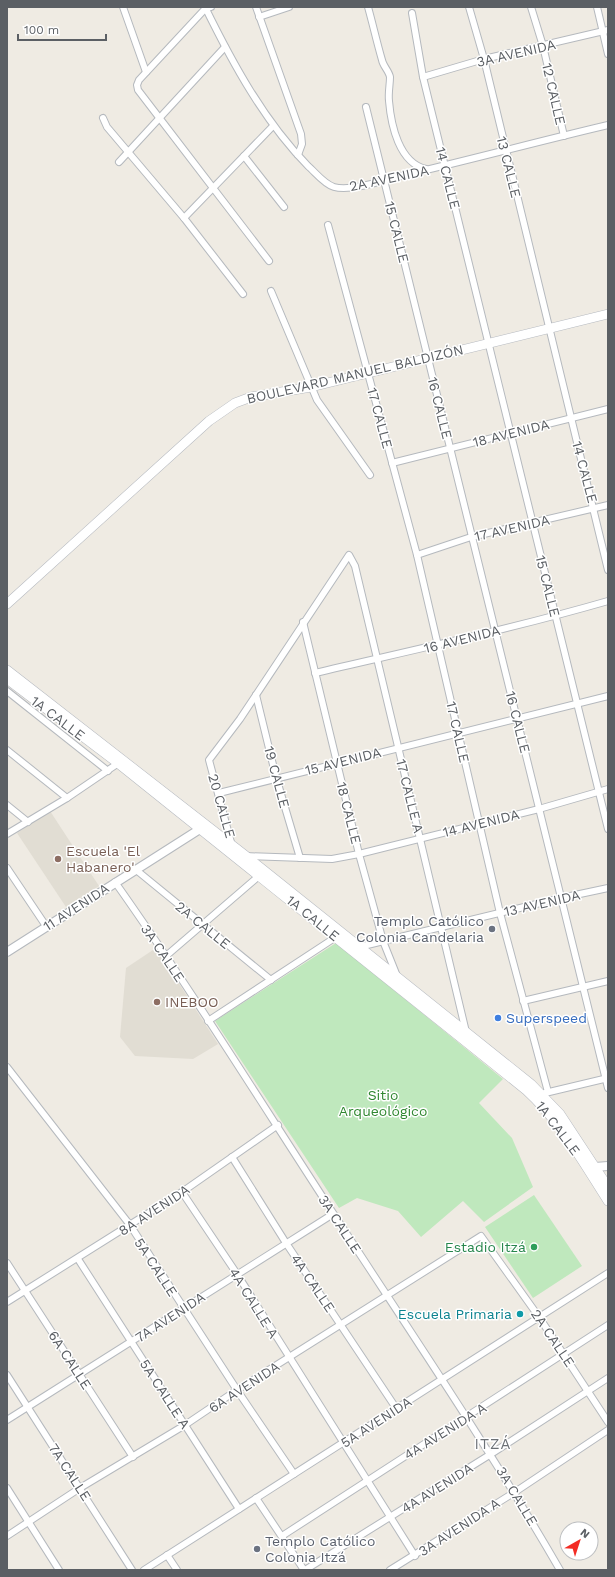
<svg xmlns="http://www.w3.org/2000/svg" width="615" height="1577" viewBox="0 0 615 1577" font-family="'Work Sans',sans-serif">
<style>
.education{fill:#e1ddd3}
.green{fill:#bfe8bd}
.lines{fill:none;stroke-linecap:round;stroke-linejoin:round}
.minor-casing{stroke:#b5b9be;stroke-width:8}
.tertiary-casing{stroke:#b5b9be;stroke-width:10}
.secondary-casing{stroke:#b6bac0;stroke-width:10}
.minor{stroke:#fff;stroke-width:6}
.tertiary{stroke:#fff;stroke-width:8}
.secondary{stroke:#fff;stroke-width:9}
.education-dot{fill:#8d6e63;stroke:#fff;stroke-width:1.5}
.worship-dot{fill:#6b7280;stroke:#fff;stroke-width:1.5}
.shop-dot{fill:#3f7fe0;stroke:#fff;stroke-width:1.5}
.leisure-dot{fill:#2e9e5b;stroke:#fff;stroke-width:1.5}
.culture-dot{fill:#0f9aa8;stroke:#fff;stroke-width:1.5}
.labels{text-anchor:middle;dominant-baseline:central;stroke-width:3;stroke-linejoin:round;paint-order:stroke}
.street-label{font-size:14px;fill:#5b5f64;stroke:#fff}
.education-label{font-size:14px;fill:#785e54;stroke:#fff;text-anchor:start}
.worship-label{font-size:14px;fill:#5b616d;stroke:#fff;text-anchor:end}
.shop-label{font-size:14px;fill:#366cbe;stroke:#fff;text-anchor:start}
.park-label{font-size:14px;fill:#2f8730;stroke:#fff}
.leisure-label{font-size:14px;fill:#27864d;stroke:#fff;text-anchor:end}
.culture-label{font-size:14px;fill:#0d838f;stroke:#fff;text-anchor:end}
.neighbourhood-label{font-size:15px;letter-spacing:1px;fill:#6c7176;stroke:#fff}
</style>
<rect width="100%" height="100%" fill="#efebe3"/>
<g class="education">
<path d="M 50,811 L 99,886 L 66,907 L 17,833 Z"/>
<path d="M 156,948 L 218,1044 L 193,1059 L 135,1056 L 120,1037 L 126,968 Z"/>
</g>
<g class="green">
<path d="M 336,943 L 503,1079 L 479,1103 L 512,1138 L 533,1187 L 484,1222 L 463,1201 L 421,1237 L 398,1211 L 357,1198 L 339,1208 L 215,1021 Z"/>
<path d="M 534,1195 L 582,1266 L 533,1298 L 485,1227 Z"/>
</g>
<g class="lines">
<g class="minor-casing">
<g id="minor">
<path d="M 123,7 L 146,72"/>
<path d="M 205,7 C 233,64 264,121 308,166 C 316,173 324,184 334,187 C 352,192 387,179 405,175 C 473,159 540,141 608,125"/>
<path d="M 211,7 L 205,9 L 139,80 L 137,85 L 138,90 L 269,261"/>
<path d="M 256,7 L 301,134 L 302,144 L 298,155"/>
<path d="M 368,7 C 373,25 377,43 382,60 C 383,66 389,71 390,77 C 390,85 388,93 389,101 C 391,125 399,163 426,169"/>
<path d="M 469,7 L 484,59 L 608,570"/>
<path d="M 531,7 L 543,46 L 564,136"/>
<path d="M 597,7 L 608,54"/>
<path d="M 412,13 L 423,77 L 608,829"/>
<path d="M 259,17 L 289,7"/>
<path d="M 423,77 L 484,59 L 608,30"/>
<path d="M 366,107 L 608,1088"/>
<path d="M 103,118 L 107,127 L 184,218 L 243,294"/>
<path d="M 244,156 L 284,207"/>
<path d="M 119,162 L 225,47"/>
<path d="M 184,218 L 273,126"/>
<path d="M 328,225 L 417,555 L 500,913 L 548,1092"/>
<path d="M 271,291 L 317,400 L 370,475"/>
<path d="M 392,463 L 608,409"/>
<path d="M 417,555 L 471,537 L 608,505"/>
<path d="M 303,622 L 359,854 L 383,941 L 397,976"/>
<path d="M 315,673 C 413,650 511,629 608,601"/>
<path d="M 7,691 L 108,771"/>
<path d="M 256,695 L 276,777 L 300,858"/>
<path d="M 7,750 L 67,798"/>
<path d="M 219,793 L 608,696"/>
<path d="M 7,805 L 28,822"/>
<path d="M 7,834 L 67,798 L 120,762"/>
<path d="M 232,846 L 209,760 L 240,719 L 349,555 L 355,566 L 466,1032"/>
<path d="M 245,856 L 332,859 L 359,854 L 539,809 L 608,789"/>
<path d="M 7,868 L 46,926"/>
<path d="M 135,869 L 271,980"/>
<path d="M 115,882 C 192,991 262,1104 335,1216 C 411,1333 490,1449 560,1570"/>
<path d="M 359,947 L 561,898 L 608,888"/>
<path d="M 166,956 L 259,876"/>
<path d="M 523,1001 L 608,981"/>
<path d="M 208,1021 L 336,937"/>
<path d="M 7,1067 L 130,1225 L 237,1390 L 294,1474"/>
<path d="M 545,1093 L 608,1078"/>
<path d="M 232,1157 L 286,1243 L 396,1408"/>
<path d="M 182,1192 L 237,1274 L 415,1556"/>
<path d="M 78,1259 L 239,1509"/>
<path d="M 7,1263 L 133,1457"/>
<path d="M 7,1302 L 182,1192 L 278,1125"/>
<path d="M 7,1375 L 132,1570"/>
<path d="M 7,1420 L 333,1214"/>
<path d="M 7,1488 L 59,1570"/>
<path d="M 256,1498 L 304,1570"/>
<path d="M 7,1536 L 80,1488 L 185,1425 L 237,1390 L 481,1236 L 539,1317 L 608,1422"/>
<path d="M 282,1536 L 608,1325"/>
<path d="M 167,1555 L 177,1570"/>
<path d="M 144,1570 L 608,1273"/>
<path d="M 305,1570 L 491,1454 L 608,1378"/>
<path d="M 390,1570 L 515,1492 L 608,1430"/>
</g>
</g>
<g class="tertiary-casing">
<g id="tertiary">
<path d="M 7,952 L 200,829 L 204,824"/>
<path d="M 590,1171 L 595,1167 L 608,1166"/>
</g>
</g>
<g class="secondary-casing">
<g id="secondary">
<path d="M 7,604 L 209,421 L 235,403 L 251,397 L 311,387 L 608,314"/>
<path d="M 7,670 L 246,856 L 531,1084 L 560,1114 L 608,1187"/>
<path d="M 7,679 L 119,764 L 526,1090 C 560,1121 583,1162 608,1201"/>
</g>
</g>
<use href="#minor" class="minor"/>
<use href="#tertiary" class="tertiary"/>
<use href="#secondary" class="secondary"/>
</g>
<g class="education-dot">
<circle cx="58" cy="859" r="4"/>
<circle cx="157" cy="1002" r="4"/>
</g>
<g class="worship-dot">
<circle cx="492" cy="929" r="4"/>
<circle cx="257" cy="1549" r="4"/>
</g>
<circle class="shop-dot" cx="498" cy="1018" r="4"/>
<circle class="leisure-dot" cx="534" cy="1247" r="4"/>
<circle class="culture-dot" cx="520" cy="1314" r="4"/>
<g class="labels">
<g class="street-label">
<text transform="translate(516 53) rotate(-13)">3A AVENIDA</text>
<text transform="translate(554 94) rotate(77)">12 CALLE</text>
<text transform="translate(509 167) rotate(76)">13 CALLE</text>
<text transform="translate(389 178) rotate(-12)">2A AVENIDA</text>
<text transform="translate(448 178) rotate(76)">14 CALLE</text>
<text transform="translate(397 232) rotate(76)">15 CALLE</text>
<text transform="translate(355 374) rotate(-13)">BOULEVARD MANUEL BALDIZÓN</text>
<text transform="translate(440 408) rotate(76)">16 CALLE</text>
<text transform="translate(380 418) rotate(75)">17 CALLE</text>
<text transform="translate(511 433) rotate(-14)">18 AVENIDA</text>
<text transform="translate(585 472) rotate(75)">14 CALLE</text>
<text transform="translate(512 528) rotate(-13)">17 AVENIDA</text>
<text transform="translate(548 586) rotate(76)">15 CALLE</text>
<text transform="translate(462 639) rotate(-14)">16 AVENIDA</text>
<text transform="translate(58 718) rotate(37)">1A CALLE</text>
<text transform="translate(518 722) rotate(76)">16 CALLE</text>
<text transform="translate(458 732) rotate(77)">17 CALLE</text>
<text transform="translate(343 761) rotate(-14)">15 AVENIDA</text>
<text transform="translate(277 777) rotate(75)">19 CALLE</text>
<text transform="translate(410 796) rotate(76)">17 CALLE A</text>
<text transform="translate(222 806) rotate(74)">20 CALLE</text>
<text transform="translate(349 813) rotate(76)">18 CALLE</text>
<text transform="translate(481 823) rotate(-14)">14 AVENIDA</text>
<text transform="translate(542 903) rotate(-13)">13 AVENIDA</text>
<text transform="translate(76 907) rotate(-33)">11 AVENIDA</text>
<text transform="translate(313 918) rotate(39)">1A CALLE</text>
<text transform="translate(203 925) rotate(39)">2A CALLE</text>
<text transform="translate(163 953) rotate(56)">3A CALLE</text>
<text transform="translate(558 1128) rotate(53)">1A CALLE</text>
<text transform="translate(154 1210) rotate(-33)">8A AVENIDA</text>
<text transform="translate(340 1224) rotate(57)">3A CALLE</text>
<text transform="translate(156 1267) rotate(57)">5A CALLE</text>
<text transform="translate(313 1283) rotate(56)">4A CALLE</text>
<text transform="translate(254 1303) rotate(58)">4A CALLE A</text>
<text transform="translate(170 1317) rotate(-33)">7A AVENIDA</text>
<text transform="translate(553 1338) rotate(56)">2A CALLE</text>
<text transform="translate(70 1360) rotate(57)">6A CALLE</text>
<text transform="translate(244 1387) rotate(-33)">6A AVENIDA</text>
<text transform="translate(165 1394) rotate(57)">5A CALLE A</text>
<text transform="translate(376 1422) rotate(-33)">5A AVENIDA</text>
<text transform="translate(445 1431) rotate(-32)">4A AVENIDA A</text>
<text transform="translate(70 1472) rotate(57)">7A CALLE</text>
<text transform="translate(437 1488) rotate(-32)">4A AVENIDA</text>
<text transform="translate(517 1496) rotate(59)">3A CALLE</text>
<text transform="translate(459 1527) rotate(-33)">3A AVENIDA A</text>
</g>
<g class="education-label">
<text x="66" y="851">Escuela 'El<tspan x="66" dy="16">Habanero'</tspan></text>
<text x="165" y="1002">INEBOO</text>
</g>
<g class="worship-label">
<text x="484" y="921">Templo Católico<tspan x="484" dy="16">Colonia Candelaria</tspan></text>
<text x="265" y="1541" text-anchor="start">Templo Católico<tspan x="265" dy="16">Colonia Itzá</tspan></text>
</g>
<g class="shop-label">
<text x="506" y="1018">Superspeed</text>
</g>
<g class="park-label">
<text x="383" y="1095">Sitio<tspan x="383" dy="16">Arqueológico</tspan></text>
</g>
<g class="leisure-label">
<text x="526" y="1247">Estadio Itzá</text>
</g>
<g class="culture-label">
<text x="512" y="1314">Escuela Primaria</text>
</g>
<g class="neighbourhood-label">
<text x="493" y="1444">ITZÁ</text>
</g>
</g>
<rect width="615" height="1577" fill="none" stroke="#5b5f64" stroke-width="16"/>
<g transform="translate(579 1541) rotate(39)"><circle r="19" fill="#ffffff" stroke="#bdbfc1"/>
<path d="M0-3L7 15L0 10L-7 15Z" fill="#f32c24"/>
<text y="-6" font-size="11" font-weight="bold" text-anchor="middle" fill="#5b5f64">N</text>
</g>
<path d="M18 34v6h88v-6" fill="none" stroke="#5b5f64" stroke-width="2"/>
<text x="24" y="34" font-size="12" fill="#5b5f64" stroke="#ffffff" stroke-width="3" paint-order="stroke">100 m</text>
</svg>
